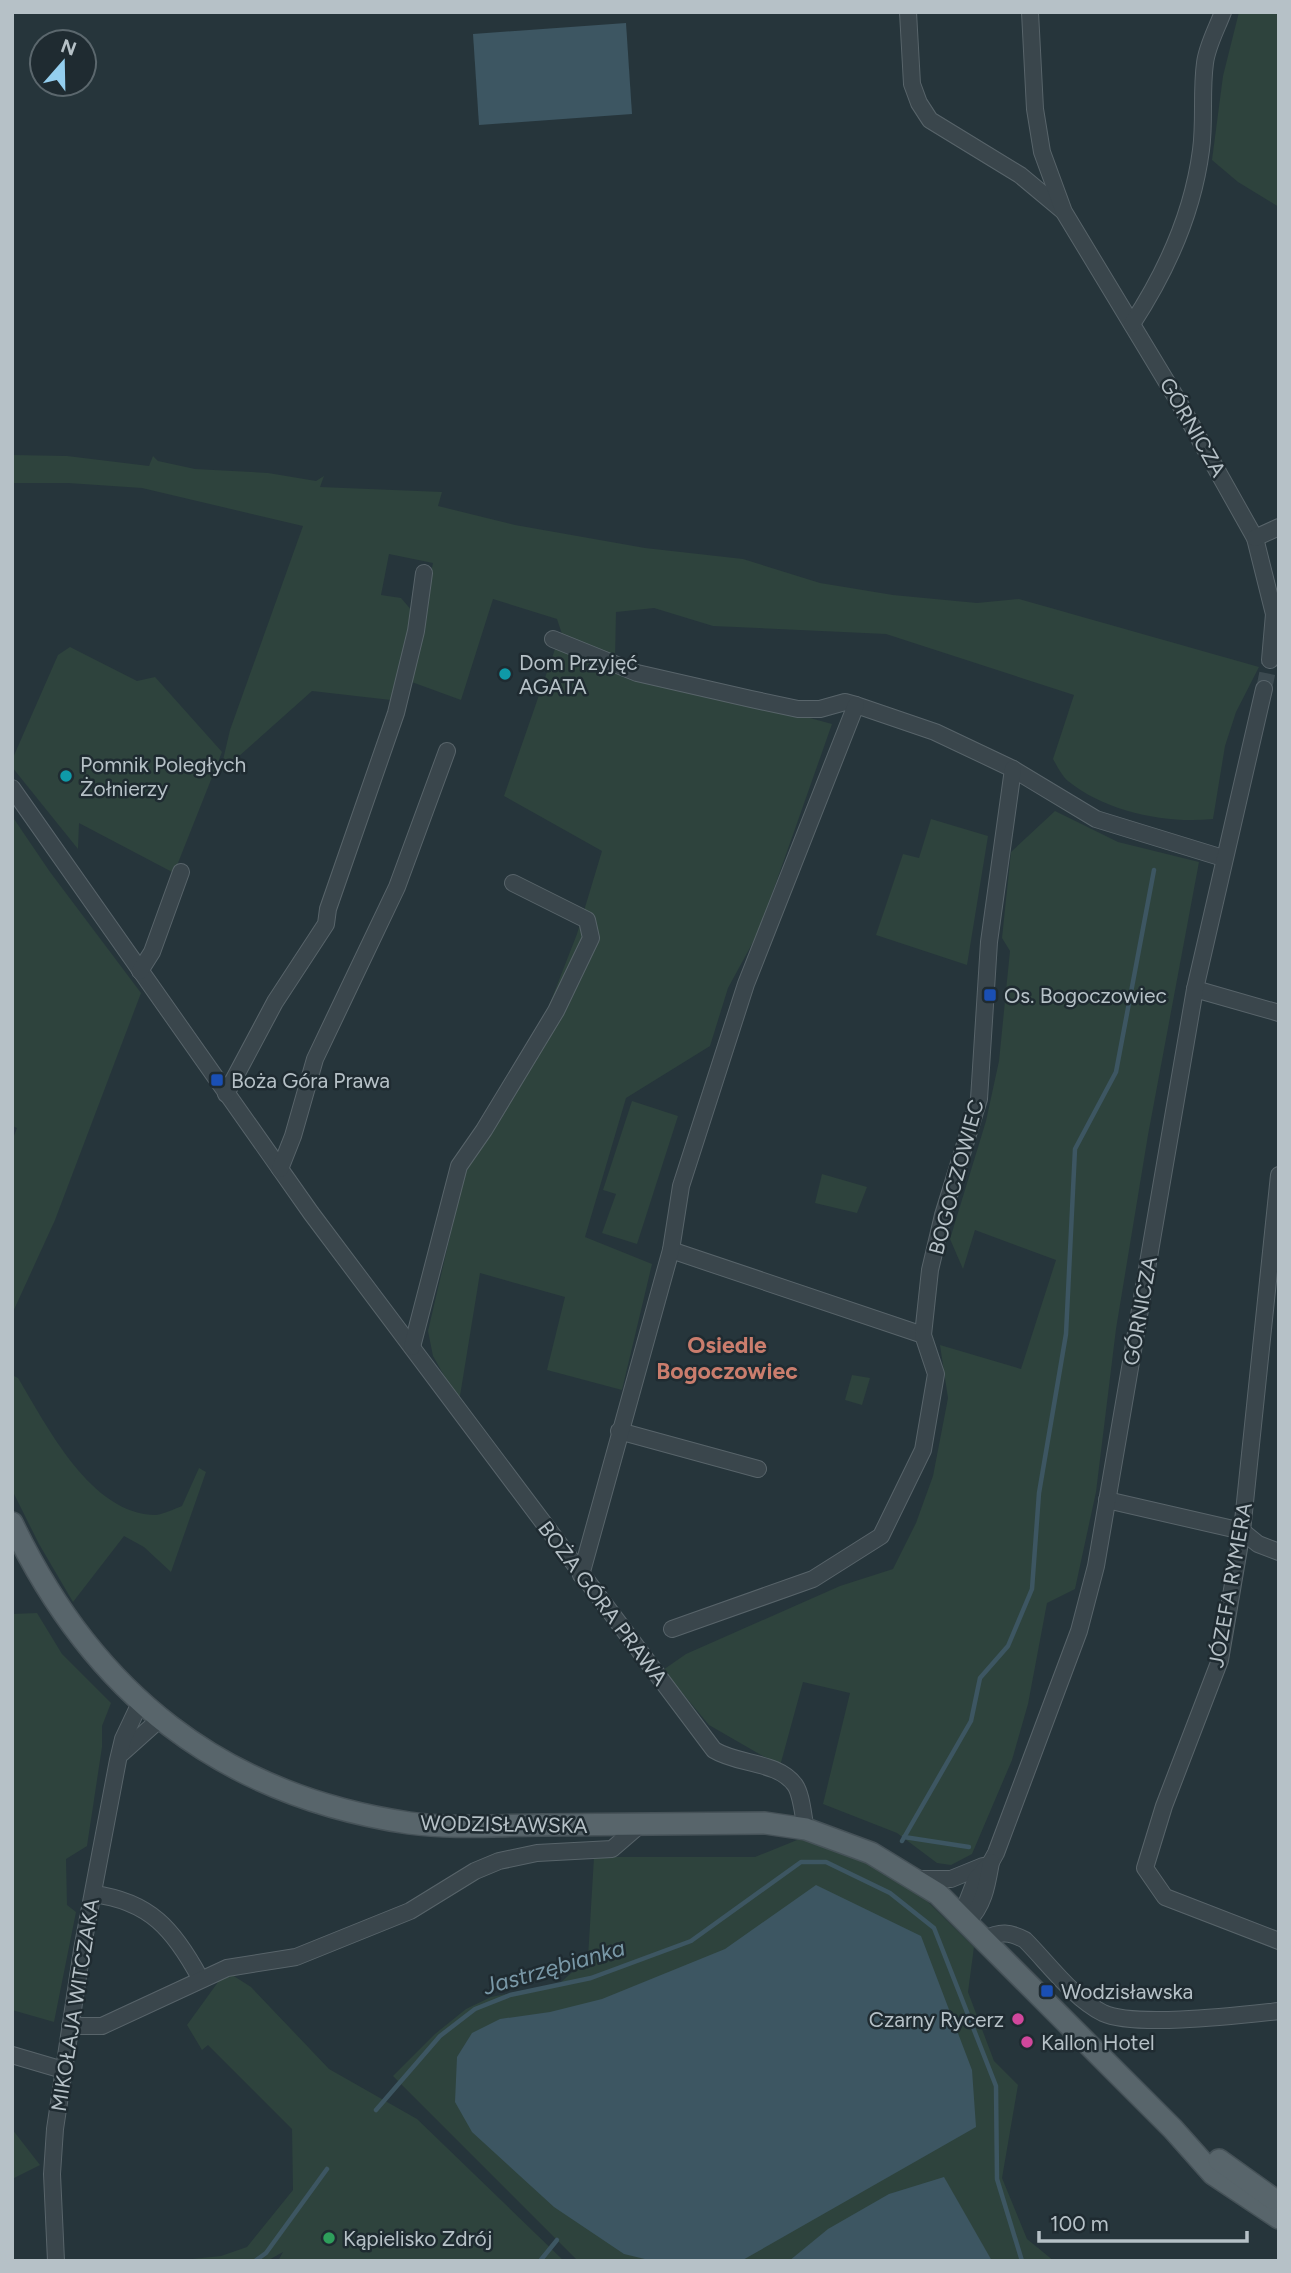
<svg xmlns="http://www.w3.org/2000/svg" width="1291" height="2273" viewBox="0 0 1291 2273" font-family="Figtree,sans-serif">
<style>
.green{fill:#2e433d}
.water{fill:#3d5662}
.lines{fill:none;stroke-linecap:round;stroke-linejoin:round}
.stream{stroke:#3d5662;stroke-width:4.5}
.minor-tunnel{stroke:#3c4a50;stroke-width:16;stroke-dasharray:16 8;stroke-linecap:butt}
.minor-casing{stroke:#58646a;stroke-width:18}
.major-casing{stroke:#465258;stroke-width:24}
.minor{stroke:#3a464c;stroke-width:16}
.major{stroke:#58656b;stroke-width:21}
.culture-dot{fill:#0f9aa8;stroke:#1f2b31;stroke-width:2.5}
.transit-dot{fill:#1a4fb4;stroke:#1f2b31;stroke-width:2.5}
.hotel-dot{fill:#d1479c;stroke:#1f2b31;stroke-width:2.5}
.leisure-dot{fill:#2e9e5b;stroke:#1f2b31;stroke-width:2.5}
.labels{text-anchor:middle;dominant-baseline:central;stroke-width:5;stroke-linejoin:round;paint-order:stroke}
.street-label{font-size:21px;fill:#b6c1c7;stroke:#1f2b31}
.poi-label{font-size:21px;fill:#b6c1c7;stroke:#1f2b31;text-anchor:start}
.neighbourhood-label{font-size:23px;font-weight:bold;fill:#ca7d6d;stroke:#1f2b31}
.water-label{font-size:23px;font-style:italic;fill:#7998a7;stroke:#1f2b31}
</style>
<rect width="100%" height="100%" fill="#26353b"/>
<g class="green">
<path d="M 1239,12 L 1279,12 L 1279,207 L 1238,182 L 1212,160 L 1223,76 Z"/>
<path d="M 12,455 L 67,456 L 149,466 L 153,456 L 158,461 L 195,469 L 268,473 L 316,481 L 324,476 L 320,487 L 442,492 L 438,506 L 515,525 L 645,548 L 743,559 L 820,583 L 893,595 L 977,603 L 1019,599 L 1259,667 L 1236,712 L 1225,746 L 1213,819 C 1167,824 1106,812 1068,781 C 1062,776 1057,766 1053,759 L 1074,695 L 886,634 L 713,626 L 654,608 L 616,612 L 615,659 L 563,637 L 557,619 L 493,599 L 461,700 L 409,681 L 433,563 L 389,554 L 381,595 L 401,598 L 413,612 L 391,700 L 312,691 L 220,773 L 230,730 L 303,526 L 142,488 L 68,483 L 12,483 Z"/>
<path d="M 70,647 L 137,681 L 155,677 L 222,752 L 174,873 L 79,823 L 78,849 L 12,767 L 12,760 L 58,655 Z"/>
<path d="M 555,649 L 832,724 L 759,931 L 728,988 L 710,1046 L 626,1098 L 585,1237 L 652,1264 L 622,1390 L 547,1370 L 565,1297 L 480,1273 L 459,1402 L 433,1356 L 428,1331 L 464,1176 L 545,1016 L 577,934 L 602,851 L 504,796 Z"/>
<path d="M 1055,811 L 1118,842 L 1199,862 L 1148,1135 L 1116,1329 L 1096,1492 L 1075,1589 L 1047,1603 L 1028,1704 L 1012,1760 L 972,1854 L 951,1865 L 937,1863 L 897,1833 L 823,1804 L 850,1693 L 803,1682 L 780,1766 L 709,1725 L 663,1670 L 686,1654 L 840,1586 L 893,1569 L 916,1523 L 933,1476 L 948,1398 L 940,1345 L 1021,1369 L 1056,1260 L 975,1230 L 963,1269 L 950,1239 L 986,1121 L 999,1061 L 1010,951 L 1002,938 L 1011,852 Z"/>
<path d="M 12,816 L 50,872 L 141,993 L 55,1220 L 12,1314 L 12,1141 L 17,1128 L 12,1126 Z"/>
<path d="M 931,819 L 988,836 L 967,965 L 876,935 L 903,854 L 919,858 Z"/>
<path d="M 632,1101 L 678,1116 L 637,1244 L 602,1233 L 616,1194 L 603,1190 Z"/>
<path d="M 822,1174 L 867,1187 L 857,1213 L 815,1203 Z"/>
<path d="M 12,1375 L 18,1378 C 47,1426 91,1515 156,1515 C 164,1514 174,1509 182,1506 L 199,1468 L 206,1472 L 171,1572 L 144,1547 L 124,1536 L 73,1602 L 39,1544 L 12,1490 Z"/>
<path d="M 852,1375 L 870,1378 L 862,1405 L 845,1400 Z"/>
<path d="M 37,1613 L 62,1654 L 111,1703 L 102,1726 L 102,1747 L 87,1846 L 66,1859 L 67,1905 L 76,1912 L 54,2022 L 12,2010 L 12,1614 Z"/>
<path d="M 802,1838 L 857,1854 L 925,1899 L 974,1947 L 968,1992 L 994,2061 L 1018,2085 L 1002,2178 L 1027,2239 L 1054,2261 L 578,2261 L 393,2076 L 435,2034 L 466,2009 L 491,1997 L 560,1983 L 588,1958 L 594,1857 L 755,1857 Z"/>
<path d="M 226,1971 L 251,1987 L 329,2069 L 417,2119 L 564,2261 L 278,2261 L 283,2252 L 267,2261 L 173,2261 L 221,2256 L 247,2247 L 293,2190 L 292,2129 L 208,2045 L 202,2050 L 187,2025 Z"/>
<path d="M 12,2129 L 40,2165 L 12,2179 Z"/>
</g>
<g class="water">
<path d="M 626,23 L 632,114 L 479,125 L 473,34 Z"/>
<path d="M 816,1885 L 921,1936 L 972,2070 L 976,2127 L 741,2261 L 653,2261 L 624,2254 L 554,2207 L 472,2132 L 455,2102 L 457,2057 L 472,2033 L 500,2019 L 550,2012 L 602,1999 L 725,1949 Z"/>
<path d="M 944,2177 L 992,2261 L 789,2261 L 828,2229 L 889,2194 Z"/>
</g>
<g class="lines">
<g class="stream">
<path d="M 904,1837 L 969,1847"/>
<path d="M 902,1841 L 971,1721 L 980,1678 L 1008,1646 L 1032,1589 L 1039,1493 L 1066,1334 L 1075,1149 L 1116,1072 L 1154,870"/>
<path d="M 376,2110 L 440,2036 L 475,2009 L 510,1995 L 591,1978 L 691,1941 L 801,1862 L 826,1862 L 890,1893 L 934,1928 L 996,2086 L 997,2179 L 1022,2261"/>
<path d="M 255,2261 L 266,2253 L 327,2169"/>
<path d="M 540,2261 L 557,2240"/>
</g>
<path class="minor-tunnel" d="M 1264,689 L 1270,660"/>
<g class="minor-casing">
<g id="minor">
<path d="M 908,12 L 912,84 L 919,103 L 930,120 L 1020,175 L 1062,210"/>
<path d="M 1030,12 L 1035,109 L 1042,152 L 1064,212 L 1177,399 L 1255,538 L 1274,614 L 1270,660"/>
<path d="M 1132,324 C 1166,272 1193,212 1201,150 C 1205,121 1201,92 1205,63 C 1207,46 1217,28 1223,12"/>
<path d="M 1255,538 L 1279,527"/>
<path d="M 553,639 L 637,673 L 751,699 L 798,709 L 820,709 L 845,702 L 856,705 L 935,732 L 1013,769 L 1096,819 L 1223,858"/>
<path d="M 12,788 L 311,1213 L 714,1750 C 738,1765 778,1761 795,1785 C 802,1795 803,1817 806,1829"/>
<path d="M 140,971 L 152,952 L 181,872"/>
<path d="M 1195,989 L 1279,1013"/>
<path d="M 226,1094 L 275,1002 L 326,924 L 328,909 L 396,713 L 416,631 L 424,573"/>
<path d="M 280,1169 L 293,1136 L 315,1059 L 397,887 L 447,751"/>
<path d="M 1279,1175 L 1242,1531 L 1220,1660 L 1164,1806 L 1145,1868 L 1165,1897 L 1279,1941"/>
<path d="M 671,1250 L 923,1335"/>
<path d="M 412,1347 L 459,1166 L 484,1130 L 556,1011 L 591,938 L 587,920 L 513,883"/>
<path d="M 619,1431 L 758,1469"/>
<path d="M 1107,1500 L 1242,1531 L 1258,1544 L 1279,1552"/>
<path d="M 581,1575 L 671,1250 L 681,1186 L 746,984 L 856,705"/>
<path d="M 672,1629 L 813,1579 L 881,1536 L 923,1450 L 936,1374 L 923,1335 L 930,1270 L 943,1215 L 979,1099 L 989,942 L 1013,769"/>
<path d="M 122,1753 L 160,1719"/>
<path d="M 917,1879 L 951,1879 L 983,1866"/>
<path d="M 93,1894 C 150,1901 174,1930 200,1978"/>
<path d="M 962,1915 L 976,1879 L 991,1862 L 996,1853 L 1079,1631 L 1096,1566 L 1195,989 L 1264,689"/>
<path d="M 967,1922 C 984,1906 987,1885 991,1862"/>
<path d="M 985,1939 C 1000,1931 1010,1932 1025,1940 C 1048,1963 1073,1998 1103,2013 C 1135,2028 1241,2015 1279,2011"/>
<path d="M 70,2026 L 102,2026 L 227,1968 L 296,1957 L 410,1911 L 475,1871 L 499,1861 L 537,1853 L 612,1849 L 641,1824"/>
<path d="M 12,2055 L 63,2070"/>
<path d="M 56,2261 L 52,2174 L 55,2129 L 82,1950 L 118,1760 L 123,1739 L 140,1703"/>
</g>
</g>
<g class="major-casing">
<g id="major">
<path d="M 12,1523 C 93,1693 221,1795 409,1823 C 452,1829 499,1825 542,1825 C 616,1824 691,1824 765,1823 L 806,1829 L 871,1853 L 938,1894 L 1173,2129 L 1213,2174 L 1279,2218"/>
<path d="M 1219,2160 L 1272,2198"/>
</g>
</g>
<use href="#minor" class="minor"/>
<use href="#major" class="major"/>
</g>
<g class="culture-dot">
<circle cx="505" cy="674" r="7"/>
<circle cx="66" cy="776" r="7"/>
</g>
<g class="transit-dot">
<rect x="983" y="988" width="14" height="14" rx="3.5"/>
<rect x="210" y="1073" width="14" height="14" rx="3.5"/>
<rect x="1040" y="1984" width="14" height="14" rx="3.5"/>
</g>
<g class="hotel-dot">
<circle cx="1018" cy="2019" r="7"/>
<circle cx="1027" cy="2042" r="7"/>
</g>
<circle class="leisure-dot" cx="329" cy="2238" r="7"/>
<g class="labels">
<g class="street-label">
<text transform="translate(1193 427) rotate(60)">GÓRNICZA</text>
<text transform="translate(956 1177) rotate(-75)">BOGOCZOWIEC</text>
<text transform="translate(1140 1311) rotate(-80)">GÓRNICZA</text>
<text transform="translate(1230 1585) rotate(-80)">JÓZEFA RYMERA</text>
<text transform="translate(603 1603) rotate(53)">BOŻA GÓRA PRAWA</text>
<text transform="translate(504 1824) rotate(1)">WODZISŁAWSKA</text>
<text transform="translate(75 2005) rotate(-81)">MIKOŁAJA WITCZAKA</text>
</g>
<g class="poi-label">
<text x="519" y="662">Dom Przyjęć<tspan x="519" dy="24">AGATA</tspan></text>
<text x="80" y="764">Pomnik Poległych<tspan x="80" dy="24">Żołnierzy</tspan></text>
<text x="1004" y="995">Os. Bogoczowiec</text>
<text x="231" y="1080">Boża Góra Prawa</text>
<text x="1061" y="1991">Wodzisławska</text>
<text x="1004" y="2019" text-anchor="end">Czarny Rycerz</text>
<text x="1041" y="2042">Kallon Hotel</text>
<text x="343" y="2238">Kąpielisko Zdrój</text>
</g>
<g class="neighbourhood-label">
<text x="727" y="1345">Osiedle<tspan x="727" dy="26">Bogoczowiec</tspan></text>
</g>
<g class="water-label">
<text transform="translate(554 1967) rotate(-16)">Jastrzębianka</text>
</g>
</g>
<rect width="1291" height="2273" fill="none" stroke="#b6c1c7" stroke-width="28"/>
<g transform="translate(63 63) rotate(20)"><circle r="33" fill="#1f2b31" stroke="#5b676d" stroke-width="2"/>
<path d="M0-5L12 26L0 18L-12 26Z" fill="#94ceee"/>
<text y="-10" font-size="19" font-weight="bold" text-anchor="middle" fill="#b6c1c7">N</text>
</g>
<path d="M1039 2231v10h208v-10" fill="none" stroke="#b6c1c7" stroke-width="3.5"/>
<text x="1050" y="2231" font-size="21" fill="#b6c1c7" stroke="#1f2b31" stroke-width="5" paint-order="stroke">100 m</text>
</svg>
